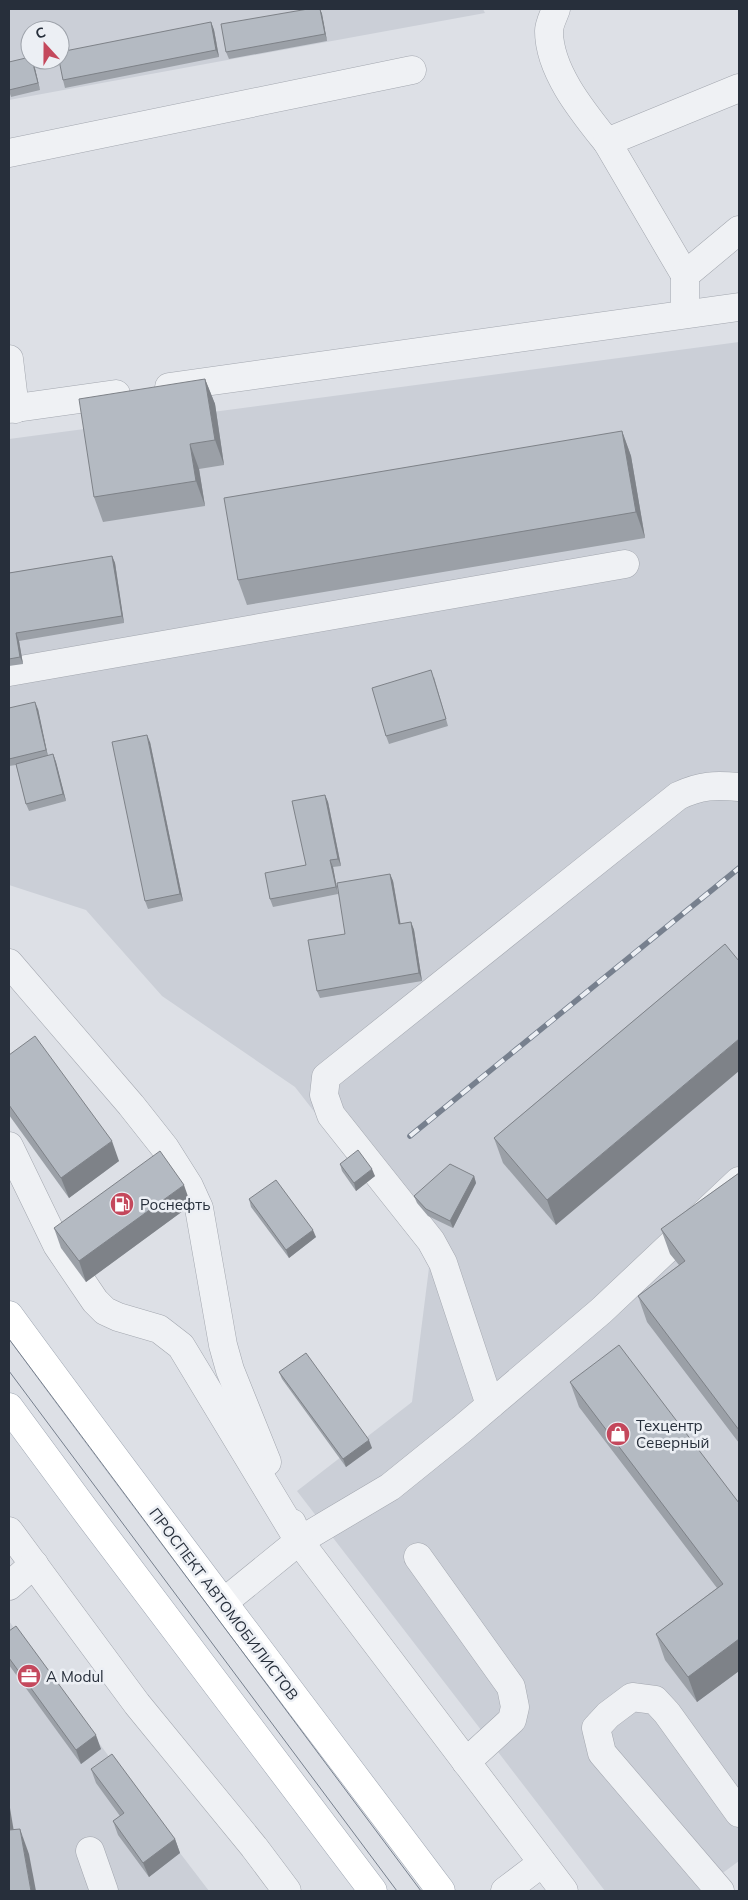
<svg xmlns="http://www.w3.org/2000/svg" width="748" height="1900" viewBox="0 0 748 1900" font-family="Mulish,sans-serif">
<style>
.built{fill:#cbcfd7;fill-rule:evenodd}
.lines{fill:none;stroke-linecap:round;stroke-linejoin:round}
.minor-casing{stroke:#a3a7af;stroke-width:29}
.major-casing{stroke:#9da5b1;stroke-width:29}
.minor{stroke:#eff1f4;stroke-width:28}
.major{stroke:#fff;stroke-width:28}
.tram{stroke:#77808e;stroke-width:1}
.rail-casing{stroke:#77808e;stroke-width:5.5}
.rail{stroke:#eceff4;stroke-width:4;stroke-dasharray:11;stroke-linecap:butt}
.wall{fill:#9ba0a7}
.shaded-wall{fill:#7e8288}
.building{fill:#b4bac2;stroke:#7e8288}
.labels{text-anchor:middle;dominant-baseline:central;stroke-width:5;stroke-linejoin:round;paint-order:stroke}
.poi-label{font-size:15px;fill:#272f3b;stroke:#eceff4;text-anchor:start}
.street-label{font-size:15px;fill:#272f3b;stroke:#eceff4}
</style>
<rect width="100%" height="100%" fill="#dde0e6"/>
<g class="built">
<path d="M 9,9 L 483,9 L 485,13 L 9,100 ZM 30,30 L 60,30 L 60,60 L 30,60 Z"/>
<path d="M 739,342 L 739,1861 L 698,1891 L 605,1891 L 297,1491 L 412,1402 L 430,1260 L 295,1087 L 162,996 L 86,910 L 9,885 L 9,439 Z"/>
<path d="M 9,1621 L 180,1853 L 209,1891 L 9,1891 Z"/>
</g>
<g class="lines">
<g class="minor-casing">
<g id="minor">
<path d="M 556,9 C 554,15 549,24 549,31 C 549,71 583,112 607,142 L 739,88"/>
<path d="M 607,142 L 685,275"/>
<path d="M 9,153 L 412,70"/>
<path d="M 685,314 L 685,275 L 739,230"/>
<path d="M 9,359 L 15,409"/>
<path d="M 169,387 L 739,307"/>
<path d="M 9,409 L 116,394"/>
<path d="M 9,672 L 625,564"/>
<path d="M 9,963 L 131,1105 L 165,1148 L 189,1186 L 199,1208 L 223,1345 L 230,1370 L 267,1462"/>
<path d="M 9,1146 L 57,1245 L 95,1301 L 105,1311 L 118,1317 L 159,1329 L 181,1346 L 299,1541 L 564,1891"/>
<path d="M 490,1405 L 443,1263 L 431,1241 L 331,1115 L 324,1095 L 326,1077 L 678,796 C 701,785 715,785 739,787"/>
<path d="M 9,1531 L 137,1704 L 254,1847 L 287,1891"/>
<path d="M 299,1541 L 390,1487 L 462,1429 L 601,1311 L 739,1181"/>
<path d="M 418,1557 L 511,1687 L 515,1707 L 512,1720 L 466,1762"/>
<path d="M 9,1586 L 34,1564"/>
<path d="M 224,1602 L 299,1541 L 292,1523"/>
<path d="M 90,1851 L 104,1891"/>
<path d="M 505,1891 L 542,1863"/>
<path d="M 720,1891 L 602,1753 L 596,1728 L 608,1715 L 632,1697 L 655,1700 L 667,1713 L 739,1813"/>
</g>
</g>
<g class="major-casing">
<g id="major">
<path d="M 9,1315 C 151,1509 297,1699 441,1891"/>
<path d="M 9,1407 L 85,1510 L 373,1891"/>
</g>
</g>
<use href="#minor" class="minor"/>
<use href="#major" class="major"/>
<g class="tram">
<path d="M 9,1339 L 421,1891"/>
<path d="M 9,1371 L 397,1891"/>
</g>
<g class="rail-casing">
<path id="rail" d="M 410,1136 L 739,868"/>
</g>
<use href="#rail" class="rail"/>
</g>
<g class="wall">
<path d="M 308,9 L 320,9 L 322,14 L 327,41 L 229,59 L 226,52 Z"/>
<path d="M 211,22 L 214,30 L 219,57 L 65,88 L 63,80 Z"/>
<path d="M 9,62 L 34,64 L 40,90 L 11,97 L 9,91 Z"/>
<path d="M 205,379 L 215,404 L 224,465 L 199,469 L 205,506 L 103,522 L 94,497 Z"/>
<path d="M 622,431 L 631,456 L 645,538 L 247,605 L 238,580 Z"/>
<path d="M 112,556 L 115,563 L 124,623 L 19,641 L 23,664 L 9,666 L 9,573 Z"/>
<path d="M 434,677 L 448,726 L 389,744 L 386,736 Z"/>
<path d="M 9,708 L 38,709 L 48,756 L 53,754 L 56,762 L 66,801 L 29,811 L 26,804 L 16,765 L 9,766 Z"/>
<path d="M 150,742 L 183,901 L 148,909 L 145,901 Z"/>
<path d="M 325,795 L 328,802 L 341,866 L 333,867 L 338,894 L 273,907 L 270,899 L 306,865 Z"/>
<path d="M 390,874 L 393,881 L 400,924 L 411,922 L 414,930 L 422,981 L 320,998 L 317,991 L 345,934 Z"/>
<path d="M 725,944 L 556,1225 L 503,1163 L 494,1138 Z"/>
<path d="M 9,1055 L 119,1161 L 69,1198 L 9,1115 Z"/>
<path d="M 340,1164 L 375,1176 L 356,1191 L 342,1171 Z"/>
<path d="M 739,1173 L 739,1443 L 647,1322 L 638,1296 L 679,1265 L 670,1254 L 661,1229 Z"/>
<path d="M 474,1176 L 476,1183 L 453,1228 L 428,1216 L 417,1203 L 414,1196 Z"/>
<path d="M 249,1199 L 316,1237 L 289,1258 L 251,1207 Z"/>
<path d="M 191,1205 L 86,1282 L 61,1248 L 54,1228 Z"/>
<path d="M 279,1372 L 372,1448 L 346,1467 L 282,1379 Z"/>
<path d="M 570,1382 L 739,1503 L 739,1671 L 697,1702 L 665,1660 L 656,1634 L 717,1588 L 579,1407 Z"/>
<path d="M 9,1631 L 101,1749 L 81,1764 L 9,1665 Z"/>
<path d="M 91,1769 L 175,1839 L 180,1853 L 149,1877 L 118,1835 L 113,1821 L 120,1816 L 96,1783 Z"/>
</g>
<g class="shaded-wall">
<path d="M 320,9 L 322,14 L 327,41 L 325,34 Z"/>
<path d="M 211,22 L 214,30 L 219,57 L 216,50 Z"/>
<path d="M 32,60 L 34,64 L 40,90 L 38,83 Z"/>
<path d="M 205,379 L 215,404 L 224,465 L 215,440 Z"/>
<path d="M 622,431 L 631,456 L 645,538 L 636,512 Z"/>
<path d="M 190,444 L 199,469 L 205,506 L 196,481 Z"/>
<path d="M 112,556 L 115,563 L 124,623 L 122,616 Z"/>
<path d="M 16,633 L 19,641 L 23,664 L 20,657 Z"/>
<path d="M 35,702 L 38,709 L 48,757 L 46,750 Z"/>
<path d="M 147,735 L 150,742 L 183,901 L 180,894 Z"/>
<path d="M 53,754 L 56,762 L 66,801 L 63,794 Z"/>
<path d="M 325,795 L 328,802 L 341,866 L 338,859 Z"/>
<path d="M 330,860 L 333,867 L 338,894 L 336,887 Z"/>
<path d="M 390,874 L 393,881 L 402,932 L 399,924 Z"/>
<path d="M 411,922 L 414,930 L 422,981 L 419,973 Z"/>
<path d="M 739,1039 L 739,1071 L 556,1225 L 547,1200 Z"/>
<path d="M 112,1141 L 119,1161 L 69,1198 L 61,1178 Z"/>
<path d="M 372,1169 L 375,1176 L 356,1191 L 354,1183 Z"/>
<path d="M 474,1176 L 476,1183 L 453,1228 L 450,1221 Z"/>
<path d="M 184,1185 L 191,1205 L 86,1282 L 79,1261 Z"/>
<path d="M 313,1230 L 316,1237 L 289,1258 L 286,1250 Z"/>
<path d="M 369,1440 L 372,1448 L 346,1467 L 343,1459 Z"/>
<path d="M 739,1639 L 739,1671 L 697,1702 L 688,1677 Z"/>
<path d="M 96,1735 L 101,1749 L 81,1764 L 76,1750 Z"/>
<path d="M 9,1802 L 18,1856 L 9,1831 Z"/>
<path d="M 20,1829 L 29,1854 L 36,1891 L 31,1891 Z"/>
<path d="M 175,1839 L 180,1853 L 149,1877 L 143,1863 Z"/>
</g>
<g class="building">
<path d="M 308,9 L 320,9 L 325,34 L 226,52 L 221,24 Z"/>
<path d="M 211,22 L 216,50 L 63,80 L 59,60 L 60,60 L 60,52 Z"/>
<path d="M 30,57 L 30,60 L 32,60 L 38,83 L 9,90 L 9,62 Z"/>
<path d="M 205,379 L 215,440 L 190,444 L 196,481 L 94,497 L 79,399 Z"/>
<path d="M 622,431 L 636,512 L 238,580 L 224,498 Z"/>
<path d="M 112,556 L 122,616 L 16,633 L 20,657 L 9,659 L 9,573 Z"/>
<path d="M 431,670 L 446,719 L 386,736 L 372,688 Z"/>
<path d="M 35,702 L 46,750 L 9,759 L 9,708 Z"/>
<path d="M 147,735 L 180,894 L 145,901 L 112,742 Z"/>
<path d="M 53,754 L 63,794 L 26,804 L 16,764 Z"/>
<path d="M 325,795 L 338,859 L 330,860 L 336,887 L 270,899 L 265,873 L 306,865 L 292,801 Z"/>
<path d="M 390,874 L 399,924 L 411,922 L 419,973 L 317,991 L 308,940 L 345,934 L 337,883 Z"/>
<path d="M 725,944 L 739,961 L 739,1039 L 547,1200 L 494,1138 Z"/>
<path d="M 35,1036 L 112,1141 L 61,1178 L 9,1105 L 9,1055 Z"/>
<path d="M 358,1150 L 372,1169 L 354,1183 L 340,1164 Z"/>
<path d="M 160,1151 L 184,1185 L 79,1261 L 54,1228 Z"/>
<path d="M 450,1164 L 474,1176 L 450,1221 L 426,1209 L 414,1196 Z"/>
<path d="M 739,1173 L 739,1430 L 638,1296 L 685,1261 L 661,1229 Z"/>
<path d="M 276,1180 L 313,1230 L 286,1250 L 249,1199 Z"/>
<path d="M 619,1345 L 739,1503 L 739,1639 L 688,1677 L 656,1634 L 723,1584 L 570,1382 Z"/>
<path d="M 306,1353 L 369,1440 L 343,1459 L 279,1372 Z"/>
<path d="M 16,1626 L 96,1735 L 76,1750 L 9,1658 L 9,1631 Z"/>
<path d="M 112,1754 L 175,1839 L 143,1863 L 113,1821 L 124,1813 L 91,1769 Z"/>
<path d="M 20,1829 L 31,1891 L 9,1891 L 9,1830 Z"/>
</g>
<defs>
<g id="fuel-disc" transform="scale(1.25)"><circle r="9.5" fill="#c4485c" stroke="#eceff4"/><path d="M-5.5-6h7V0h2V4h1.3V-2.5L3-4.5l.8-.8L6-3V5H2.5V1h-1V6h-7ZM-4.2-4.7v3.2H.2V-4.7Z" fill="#fff"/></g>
<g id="shop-disc" transform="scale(1.25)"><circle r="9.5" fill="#c4485c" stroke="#eceff4"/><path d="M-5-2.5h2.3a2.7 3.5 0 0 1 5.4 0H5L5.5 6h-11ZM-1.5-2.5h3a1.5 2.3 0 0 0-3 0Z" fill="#fff"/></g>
<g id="office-disc" transform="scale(1.25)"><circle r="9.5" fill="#c4485c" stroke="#eceff4"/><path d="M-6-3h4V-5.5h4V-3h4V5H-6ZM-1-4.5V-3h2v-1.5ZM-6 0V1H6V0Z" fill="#fff"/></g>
</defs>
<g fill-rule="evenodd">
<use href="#fuel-disc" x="122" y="1204"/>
<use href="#shop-disc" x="618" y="1434"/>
<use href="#office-disc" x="29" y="1676"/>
</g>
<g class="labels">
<g class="poi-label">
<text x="140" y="1204">Роснефть</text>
<text x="636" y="1425">Техцентр<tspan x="636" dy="17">Северный</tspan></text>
<text x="46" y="1676">A Modul</text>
</g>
<g class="street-label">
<text transform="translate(224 1604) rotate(53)">ПРОСПЕКТ АВТОМОБИЛИСТОВ</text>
</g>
</g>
<rect width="748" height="1900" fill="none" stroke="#272f3b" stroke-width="20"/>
<g transform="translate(45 45) rotate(339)"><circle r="24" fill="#eceff4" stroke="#9da2aa"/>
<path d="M0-4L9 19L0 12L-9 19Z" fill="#c4485c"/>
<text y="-8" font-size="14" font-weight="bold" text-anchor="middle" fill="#272f3b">С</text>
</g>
</svg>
